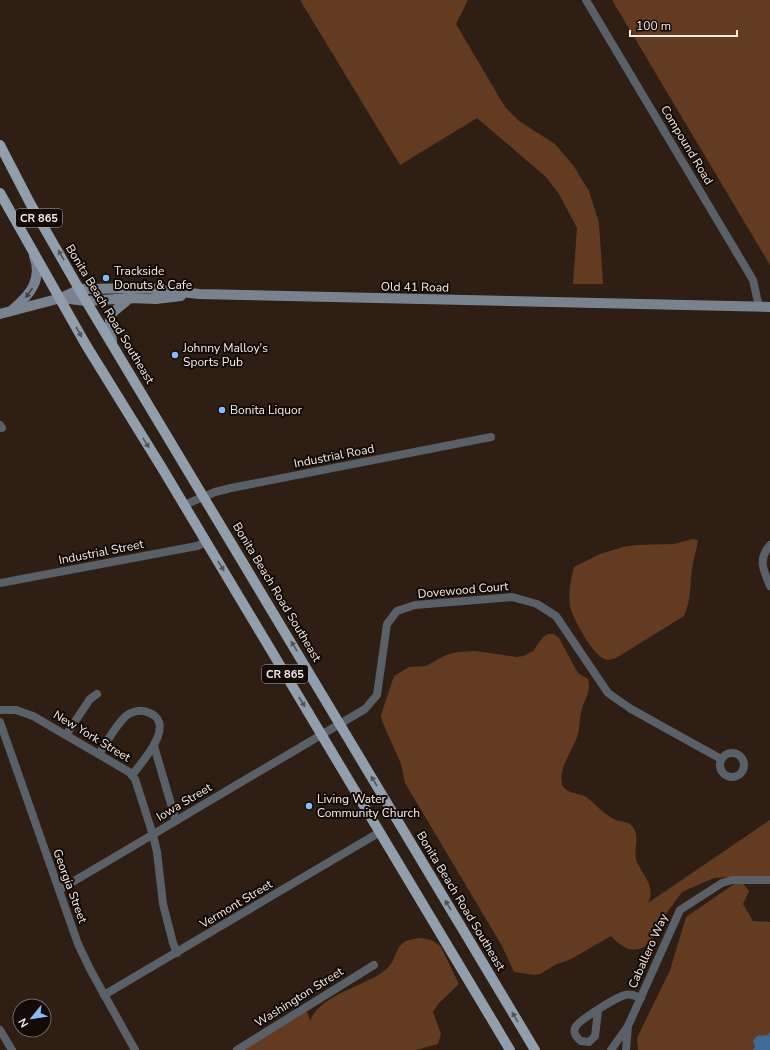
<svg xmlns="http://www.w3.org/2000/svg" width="770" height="1050" viewBox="0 0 770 1050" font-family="'Nunito Sans',sans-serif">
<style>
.green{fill:#623b20}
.water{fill:#426a99}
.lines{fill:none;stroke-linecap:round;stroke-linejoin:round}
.street{stroke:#5a6068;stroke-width:8}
.secondary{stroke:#79838f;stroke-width:10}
.primary{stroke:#919eae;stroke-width:10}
.oneway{fill:#52545a}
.oneway2{fill:#404044}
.poi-dot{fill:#86bbfb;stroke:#120a06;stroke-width:1.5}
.labels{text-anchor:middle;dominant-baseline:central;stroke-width:4;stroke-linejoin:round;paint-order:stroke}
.shield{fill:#120a06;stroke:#b4aaa3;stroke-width:1}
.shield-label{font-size:11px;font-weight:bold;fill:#f9eee6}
.street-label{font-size:12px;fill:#f9eee6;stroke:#120a06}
.poi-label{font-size:12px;fill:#f9eee6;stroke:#120a06;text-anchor:start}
</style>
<rect width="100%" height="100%" fill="#2f1e14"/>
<g class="green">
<path d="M 300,0 L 468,0 L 456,24 L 505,107 L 519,121 L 555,144 L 573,165 L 589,191 L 599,223 L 603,284 L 573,284 L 577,228 L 559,194 L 546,177 L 477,118 L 400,165 Z"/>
<path d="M 612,0 L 770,0 L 770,265 Z"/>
<path d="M 692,539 L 698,540 C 697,550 693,559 692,569 C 690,585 691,601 684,616 L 616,658 C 611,660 607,661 602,658 C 592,652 572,618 570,606 C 568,593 571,579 574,567 L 600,554 L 623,547 L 635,545 L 674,544 Z"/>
<path d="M 548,634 L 554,634 L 559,638 L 578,673 L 588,679 C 592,693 583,700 581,713 C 579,721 580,730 577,737 C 573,749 556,773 563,786 C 566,793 577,793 584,796 C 595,802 603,815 616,820 C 622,822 628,821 632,826 C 642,837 631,852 638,864 C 644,876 656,889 648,903 L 770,820 L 770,876 L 743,876 L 714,878 L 682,892 L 657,926 L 652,943 C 633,954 626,951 611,936 L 571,959 L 555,965 L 540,974 L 534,975 L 514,972 L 502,946 L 405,783 L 401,764 L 382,721 L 381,715 L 394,676 L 409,667 L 426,666 L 446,655 L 457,652 L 475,651 L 517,657 L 523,656 L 533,651 L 543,637 Z"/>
<path d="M 740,880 L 749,891 L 743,904 L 753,921 L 770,922 L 770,1031 L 768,1035 L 762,1036 L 753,1050 L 638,1050 L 637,1038 L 670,970 L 686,917 Z"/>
<path d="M 421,938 L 432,940 L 441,947 L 459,984 L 439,1003 L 433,1012 L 441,1034 L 438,1044 L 416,1050 L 242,1050 L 307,1011 L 310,1021 C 319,996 361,987 383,972 C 403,957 389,940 421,938 Z"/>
</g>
<path class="water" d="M 770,1031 L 770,1050 L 753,1050 L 755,1046 L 753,1041 L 757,1036 L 768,1035 Z"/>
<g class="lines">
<g class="street">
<path d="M 586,0 L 753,280 L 759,307"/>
<path d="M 0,425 L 2,428"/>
<path d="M 184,505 L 215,492 L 231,488 L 491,437"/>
<path d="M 770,545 C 757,560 764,571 770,586"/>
<path d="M 0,583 L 197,546 L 206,542"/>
<path d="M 0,710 L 16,710 L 33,716 L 129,772 L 135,779 L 153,835 L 157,852 L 163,904 L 173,943 L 177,953"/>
<path d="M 0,722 L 78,944 L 91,971 L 135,1050"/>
<path d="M 66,735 L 90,699 L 97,694"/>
<path d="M 154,746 L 176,821"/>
<circle cx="732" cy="765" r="12"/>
<path d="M 99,754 C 107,742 115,726 126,716 C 131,712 140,709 147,712 C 179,722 142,762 132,775"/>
<path d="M 59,890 L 365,709 L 377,695 L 387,624 L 397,611 L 415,605 L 512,597 L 537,604 L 556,616 L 608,693 L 631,709 L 721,759"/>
<path d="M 104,995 L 380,832"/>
<path d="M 598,1011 L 595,1036 L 589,1042 L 581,1041 C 577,1038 573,1033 575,1028 C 577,1021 617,997 625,995 C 630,993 636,996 641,998"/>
<path d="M 0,1030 L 12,1050"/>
<path d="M 237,1050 L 374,965"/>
<path d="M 611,1050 L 628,1026 L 680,910 L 722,883 L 732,880 L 770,880"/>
<path d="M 626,1050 L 628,1026"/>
</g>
<g class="secondary">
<path d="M 61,298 L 86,301 L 130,298"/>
<path d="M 13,309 C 30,295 43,279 34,256"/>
<path d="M 0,314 L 61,298 L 80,289 L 146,288 L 199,294 L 770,307"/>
<path d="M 112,343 L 110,321 L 112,313 L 130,298 L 156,299 L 181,296"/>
</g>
<g class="primary">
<path d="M 0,145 L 30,203 L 86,301 L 535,1050"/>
<path d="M 0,193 L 86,345 L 162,468 L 510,1050"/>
</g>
</g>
<defs><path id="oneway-solid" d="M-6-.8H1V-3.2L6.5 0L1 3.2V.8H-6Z"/></defs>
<g class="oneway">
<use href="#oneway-solid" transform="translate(61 255) rotate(-120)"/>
<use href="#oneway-solid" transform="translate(79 332) rotate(61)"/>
<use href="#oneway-solid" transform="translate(146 443) rotate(58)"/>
<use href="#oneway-solid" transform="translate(221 566) rotate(59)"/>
<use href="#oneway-solid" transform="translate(294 646) rotate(-121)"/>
<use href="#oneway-solid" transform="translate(302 702) rotate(59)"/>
<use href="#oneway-solid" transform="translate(374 781) rotate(-121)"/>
<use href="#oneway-solid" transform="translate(448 905) rotate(-121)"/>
<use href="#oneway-solid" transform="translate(515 1017) rotate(-121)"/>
</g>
<use class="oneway2" href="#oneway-solid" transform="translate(29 293) rotate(125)"/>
<g class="poi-dot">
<circle cx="106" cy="278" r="4"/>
<circle cx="175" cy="355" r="4"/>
<circle cx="222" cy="410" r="4"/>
<circle cx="309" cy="806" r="4"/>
</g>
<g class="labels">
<g class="shield">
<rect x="16" y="209" width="46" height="18" rx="3"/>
<rect x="262" y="665" width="46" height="18" rx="3"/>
</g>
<g class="shield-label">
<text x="39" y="218">CR 865</text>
<text x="285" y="674">CR 865</text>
</g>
<g class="street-label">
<text transform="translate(687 145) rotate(59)">Compound Road</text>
<text transform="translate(415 287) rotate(1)">Old 41 Road</text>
<text transform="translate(110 314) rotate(59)">Bonita Beach Road Southeast</text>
<text transform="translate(334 456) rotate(-11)">Industrial Road</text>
<text transform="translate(101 552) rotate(-11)">Industrial Street</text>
<text transform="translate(463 590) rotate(-5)">Dovewood Court</text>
<text transform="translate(277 592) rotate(59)">Bonita Beach Road Southeast</text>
<text transform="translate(92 736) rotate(31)">New York Street</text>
<text transform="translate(184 802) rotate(-31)">Iowa Street</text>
<text transform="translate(70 886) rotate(70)">Georgia Street</text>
<text transform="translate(461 901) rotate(59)">Bonita Beach Road Southeast</text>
<text transform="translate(236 904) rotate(-31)">Vermont Street</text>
<text transform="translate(648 951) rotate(-66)">Caballero Way</text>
<text transform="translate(299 997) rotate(-32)">Washington Street</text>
</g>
<g class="poi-label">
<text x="114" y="271">Trackside<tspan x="114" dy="14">Donuts &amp; Cafe</tspan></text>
<text x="183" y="348">Johnny Malloy's<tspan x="183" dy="14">Sports Pub</tspan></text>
<text x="230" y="410">Bonita Liquor</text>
<text x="317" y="799">Living Water<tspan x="317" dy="14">Community Church</tspan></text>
</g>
</g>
<g transform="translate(32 1018) rotate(240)"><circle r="19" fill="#120a06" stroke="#6e6560"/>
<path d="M0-3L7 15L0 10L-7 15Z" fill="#86bbfb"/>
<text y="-6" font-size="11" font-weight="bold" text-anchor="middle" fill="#f9eee6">N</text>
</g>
<path d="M630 30v6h107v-6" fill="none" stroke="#f9eee6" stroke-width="2"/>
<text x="636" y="30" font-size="12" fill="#f9eee6" stroke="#120a06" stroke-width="3" paint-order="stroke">100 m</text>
</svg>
